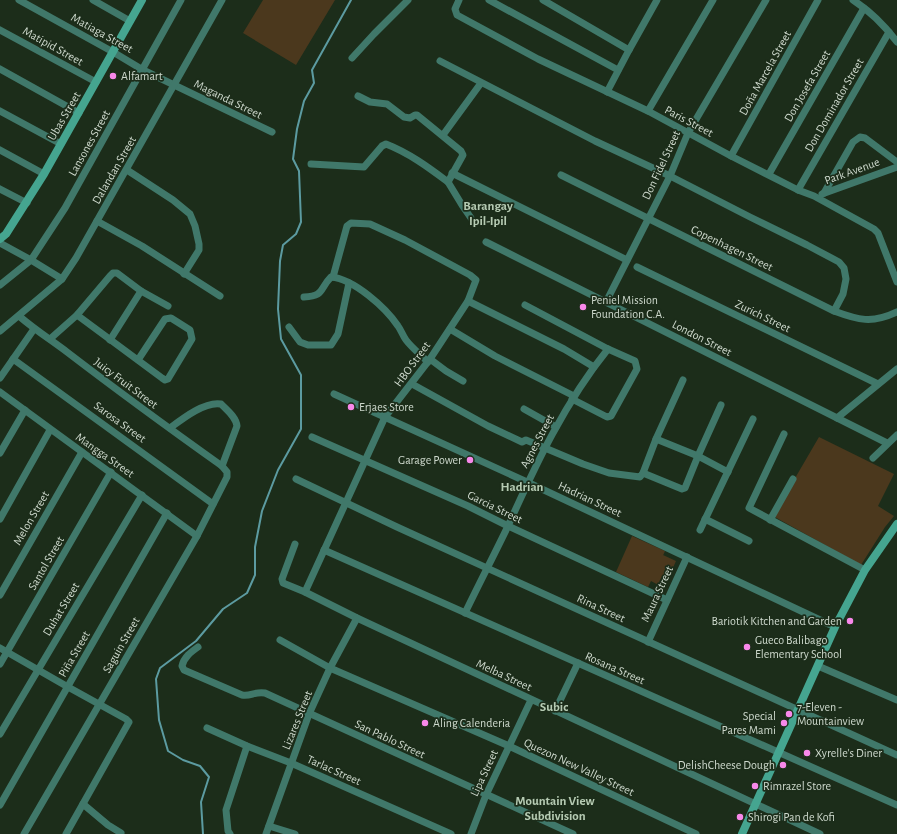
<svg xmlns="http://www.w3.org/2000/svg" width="897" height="834" viewBox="0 0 897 834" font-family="'Alegreya Sans',sans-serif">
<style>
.green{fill:#4b381d}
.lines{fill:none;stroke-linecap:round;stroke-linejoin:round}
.stream{stroke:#5c9ba1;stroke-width:2}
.street{stroke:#40786a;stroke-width:7}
.secondary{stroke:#45a590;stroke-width:8}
.poi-dot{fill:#f888ea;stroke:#1c2d1a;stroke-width:1.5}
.labels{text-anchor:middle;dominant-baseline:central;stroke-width:3.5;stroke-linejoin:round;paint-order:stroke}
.street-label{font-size:12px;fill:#ced9cd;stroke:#1c2d1a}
.poi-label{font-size:12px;fill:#ced9cd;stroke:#1c2d1a;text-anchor:start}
.neighbourhood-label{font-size:13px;font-weight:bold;fill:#b6cbb3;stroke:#1c2d1a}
</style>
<rect width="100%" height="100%" fill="#1c2d1a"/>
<g class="green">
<path d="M 263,0 L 335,0 L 296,65 L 243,33 Z"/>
<path d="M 819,437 L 894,474 L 878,506 L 894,516 L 885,527 L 861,565 L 773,516 Z"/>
<path d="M 632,536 L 665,551 L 658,567 L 663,555 L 676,561 L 664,588 L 651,581 L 648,587 L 616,572 Z"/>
</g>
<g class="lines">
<path class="stream" d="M 203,834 L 201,802 L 209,777 L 200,766 L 183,760 L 168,751 L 159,720 L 156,679 L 160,668 L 196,641 L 223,609 L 247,593 L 255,575 L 255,547 L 262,511 L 278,470 L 301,429 L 301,375 L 281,339 L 278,309 L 280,261 L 283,245 L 296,234 L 301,222 L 299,171 L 293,159 L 297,129 L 304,101 L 314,83 L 312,70 L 351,0"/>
<g class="street">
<path d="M 19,0 L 113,52 L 143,70 L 272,132"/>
<path d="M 93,0 L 130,21"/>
<path d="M 459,0 L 455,9 L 457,15 L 538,59 L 648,111 L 731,156 L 798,190 L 814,196 L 874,229 L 878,233 L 897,282"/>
<path d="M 489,0 L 618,70"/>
<path d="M 543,0 L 629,50"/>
<path d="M 853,0 C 870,11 885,26 897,42"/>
<path d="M 0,30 L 96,82"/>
<path d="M 352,58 L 374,34 L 408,0"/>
<path d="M 440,61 L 595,141 L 670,176 L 750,217 L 807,245 L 839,262 L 844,268 L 846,279 L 843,294 L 834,311"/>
<path d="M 0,69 L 79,113"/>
<path d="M 607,92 L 629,50 L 657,0"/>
<path d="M 358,96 L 370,102 L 387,104 L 404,117 L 410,118 L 415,115 L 417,115 L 461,151 L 463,155 L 448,182 L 462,205 L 471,218"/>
<path d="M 0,111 L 61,144"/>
<path d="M 648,111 L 713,0"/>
<path d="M 443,135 L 481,83"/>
<path d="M 0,150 L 44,174"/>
<path d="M 731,156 L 818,0"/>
<path d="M 311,164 L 364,167 L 382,146 L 386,144 C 409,153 428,167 448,182"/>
<path d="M 127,170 L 173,200 L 190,214 L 195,226 L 199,244 L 199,250 L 184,274"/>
<path d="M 452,173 L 627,260"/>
<path d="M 769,174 L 864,8"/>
<path d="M 561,175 L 834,311 C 858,320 872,324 897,312"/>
<path d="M 0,189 L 27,203"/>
<path d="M 798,190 L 889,32"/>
<path d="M 824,193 L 853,142 L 860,137 L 865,138 L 897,162"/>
<path d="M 822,194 L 897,167"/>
<path d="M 97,221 L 142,246 L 220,296"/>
<path d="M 486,242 L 887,443"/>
<path d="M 0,243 L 31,260 L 62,279"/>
<path d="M 637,267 L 878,384"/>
<path d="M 0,285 L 31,260 L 65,208 L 181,0"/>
<path d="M 304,297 C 325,296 319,289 331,277 C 354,279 386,308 398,326 C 401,330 403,336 406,340 C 412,348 421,355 428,362"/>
<path d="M 468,301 L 564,349 L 594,367"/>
<path d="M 606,302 L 670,176 L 688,133 L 766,0"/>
<path d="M 525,305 L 608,349 L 635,361 L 637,369 L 611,416 L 607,417 L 572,399"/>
<path d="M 77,315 L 162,378 L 165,380 L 168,379 L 192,339 L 190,330 L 171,318 L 165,319 L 138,360"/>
<path d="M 19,316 C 34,329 51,340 67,352 C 118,391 170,429 222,466 L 227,472 L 227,477 L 197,536 L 24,834"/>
<path d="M 289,327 L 300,342 L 308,345 L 331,345 L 338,334 L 349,283"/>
<path d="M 450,329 L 495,356 L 574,396"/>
<path d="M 0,331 L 62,279 L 76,258 L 222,0"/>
<path d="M 50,339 L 77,315 L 110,276 L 113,273 L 117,273 L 141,291 L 168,306"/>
<path d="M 110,340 L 141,291"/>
<path d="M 13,359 L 213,504"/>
<path d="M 430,359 L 446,371 L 463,381"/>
<path d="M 0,378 L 34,329"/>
<path d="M 412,384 L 488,426 L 522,442 L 526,440 L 583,464 L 609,473 L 640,477 L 643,473 L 656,439 L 683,380"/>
<path d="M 0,392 L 197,536"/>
<path d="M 334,394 L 527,482 L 835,627"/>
<path d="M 524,409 L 556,427"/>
<path d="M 837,418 L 897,369"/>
<path d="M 170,428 C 182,419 205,401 221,404 C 227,410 236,417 237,426 L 222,466"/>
<path d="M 784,434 L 749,508 L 865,570"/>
<path d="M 312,437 L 468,506 L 508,526 L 667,600"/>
<path d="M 656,439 L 698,456 L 728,472"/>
<path d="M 0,453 L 25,410"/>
<path d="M 873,458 L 897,435"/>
<path d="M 643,473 L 682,489 L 685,488 L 698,456 L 721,405"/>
<path d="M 296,479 L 397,527 L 897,755"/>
<path d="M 0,519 L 50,430"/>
<path d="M 705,519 L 749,541"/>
<path d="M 770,520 L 793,479"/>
<path d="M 700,530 L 753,419"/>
<path d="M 295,544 L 282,579 L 283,583 L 305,592 L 357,618 L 820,834"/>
<path d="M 324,550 L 897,805"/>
<path d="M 305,592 L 385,417 L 430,359 L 468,301 L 476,280 L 470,275 L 405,240 L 370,224 L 351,223 L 347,226 L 333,277"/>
<path d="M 0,595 L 82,452"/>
<path d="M 465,613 C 479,584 494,555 508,526 C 536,464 565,402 608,349"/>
<path d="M 280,640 L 330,668 L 509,746 L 696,834"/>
<path d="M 648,642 L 687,557"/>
<path d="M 198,647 C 191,652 184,657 182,666 L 184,670 L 242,695 C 250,697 255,691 265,693 L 573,834"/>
<path d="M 0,648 L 68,687 L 126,719 L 129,722 L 66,834"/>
<path d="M 0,664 L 111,472"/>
<path d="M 818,666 L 897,700"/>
<path d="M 555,711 L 578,663"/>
<path d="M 207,728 L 247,746 L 291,763 L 451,834"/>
<path d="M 0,734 L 142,495"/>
<path d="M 83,804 L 108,825 L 121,833"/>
<path d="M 0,805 L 167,513"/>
<path d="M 269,826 L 295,834"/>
<path d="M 230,834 L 228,831 L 226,810 L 247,746"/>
<path d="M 266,834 L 309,714 L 330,668 L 357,618"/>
<path d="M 471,834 L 486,795 L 531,700"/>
</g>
<g class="secondary">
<path d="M 0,239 L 6,234 L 44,174 L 142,0"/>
<path d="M 742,834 L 835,627 L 865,570 L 897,524"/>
</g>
</g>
<g class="poi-dot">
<circle cx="113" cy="76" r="4"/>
<circle cx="583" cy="307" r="4"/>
<circle cx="351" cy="407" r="4"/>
<circle cx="470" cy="460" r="4"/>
<circle cx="850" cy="621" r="4"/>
<circle cx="747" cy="647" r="4"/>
<circle cx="789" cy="714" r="4"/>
<circle cx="425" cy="723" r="4"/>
<circle cx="784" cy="723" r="4"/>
<circle cx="807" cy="753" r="4"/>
<circle cx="783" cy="765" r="4"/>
<circle cx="755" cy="786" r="4"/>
<circle cx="740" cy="817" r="4"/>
</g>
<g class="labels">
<g class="street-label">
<text transform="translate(102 33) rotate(29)">Matiaga Street</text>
<text transform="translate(53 46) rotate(29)">Matipid Street</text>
<text transform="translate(765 73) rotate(-61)">Doña Marcela Street</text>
<text transform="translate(807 86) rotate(-60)">Don Josefa Street</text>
<text transform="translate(228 99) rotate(26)">Maganda Street</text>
<text transform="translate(834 105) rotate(-60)">Don Dominador Street</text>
<text transform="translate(64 116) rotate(-60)">Ubas Street</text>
<text transform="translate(689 121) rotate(28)">Paris Street</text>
<text transform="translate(89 143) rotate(-61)">Lansones Street</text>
<text transform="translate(661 165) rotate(-65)">Don Fidel Street</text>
<text transform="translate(114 170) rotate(-60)">Dalandan Street</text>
<text transform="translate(852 171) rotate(-20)">Park Avenue</text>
<text transform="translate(732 248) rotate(26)">Copenhagen Street</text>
<text transform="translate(763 316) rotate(26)">Zurich Street</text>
<text transform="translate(702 338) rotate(27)">London Street</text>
<text transform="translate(412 364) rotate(-54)">HBO Street</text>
<text transform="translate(126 383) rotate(37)">Juicy Fruit Street</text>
<text transform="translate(120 422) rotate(36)">Sarosa Street</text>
<text transform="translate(537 441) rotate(-62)">Agnes Street</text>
<text transform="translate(105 455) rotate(35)">Mangga Street</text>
<text transform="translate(590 499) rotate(25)">Hadrian Street</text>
<text transform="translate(495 507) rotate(26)">Garcia Street</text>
<text transform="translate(31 518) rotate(-60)">Melon Street</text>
<text transform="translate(46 563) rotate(-60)">Santol Street</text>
<text transform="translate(657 594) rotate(-65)">Maura Street</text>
<text transform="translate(601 608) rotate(25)">Rina Street</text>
<text transform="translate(61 609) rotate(-59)">Duhat Street</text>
<text transform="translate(121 645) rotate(-60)">Saguin Street</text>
<text transform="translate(74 654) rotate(-60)">Piña Street</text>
<text transform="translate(615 668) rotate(24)">Rosana Street</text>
<text transform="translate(504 675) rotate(25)">Melba Street</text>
<text transform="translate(297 720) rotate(-68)">Lizares Street</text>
<text transform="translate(390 739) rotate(25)">San Pablo Street</text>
<text transform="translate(579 767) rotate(25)">Quezon New Valley Street</text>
<text transform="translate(334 770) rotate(24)">Tarlac Street</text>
<text transform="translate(484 773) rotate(-65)">Lipa Street</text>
</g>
<g class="poi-label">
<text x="121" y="76">Alfamart</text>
<text x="591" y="300">Peniel Mission<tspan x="591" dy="14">Foundation C.A.</tspan></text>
<text x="359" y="407">Erjaes Store</text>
<text x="462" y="460" text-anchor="end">Garage Power</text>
<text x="842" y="621" text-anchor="end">Bariotik Kitchen and Garden</text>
<text x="755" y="640">Gueco Balibago<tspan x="755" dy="14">Elementary School</tspan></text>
<text x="797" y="707">7-Eleven -<tspan x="797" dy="14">Mountainview</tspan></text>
<text x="776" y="716" text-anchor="end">Special<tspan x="776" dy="14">Pares Mami</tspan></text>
<text x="433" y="723">Aling Calenderia</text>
<text x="815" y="753">Xyrelle’s Diner</text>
<text x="775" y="765" text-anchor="end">DelishCheese Dough</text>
<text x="763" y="786">Rimrazel Store</text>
<text x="748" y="817">Shirogi Pan de Kofi</text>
</g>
<g class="neighbourhood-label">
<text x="488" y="206">Barangay<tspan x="488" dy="15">Ipil-Ipil</tspan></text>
<text x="522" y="487">Hadrian</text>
<text x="554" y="707">Subic</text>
<text x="555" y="801">Mountain View<tspan x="555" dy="15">Subdivision</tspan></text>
</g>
</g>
</svg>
